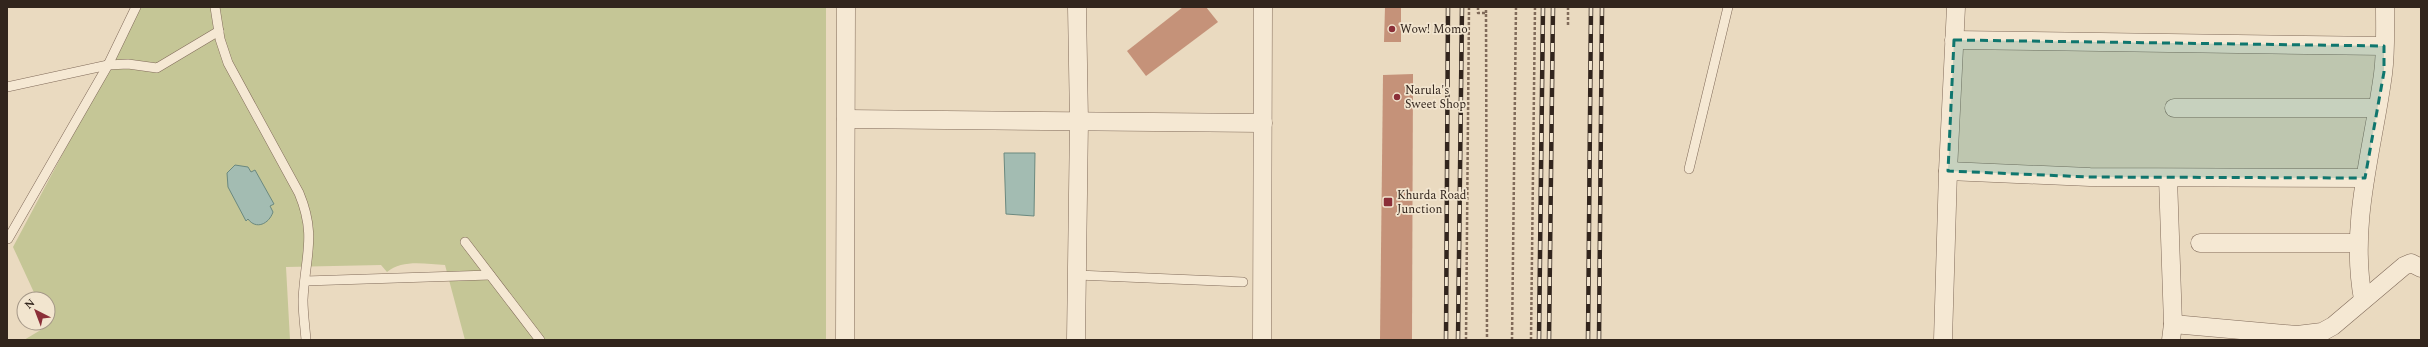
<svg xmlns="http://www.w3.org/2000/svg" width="2428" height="347" viewBox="0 0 2428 347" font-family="Spectral,serif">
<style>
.green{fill:#c5c696}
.water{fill:#a3bcb2;stroke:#6b897f}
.building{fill:#c59279}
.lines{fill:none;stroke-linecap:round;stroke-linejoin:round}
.lane-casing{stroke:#816b5a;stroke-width:10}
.street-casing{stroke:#816b5a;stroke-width:19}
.path{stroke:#816b5a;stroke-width:2.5;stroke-dasharray:3 2;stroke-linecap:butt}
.lane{stroke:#f5e8d3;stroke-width:9}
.street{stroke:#f5e8d3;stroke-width:18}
.rail-casing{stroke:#32251d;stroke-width:4.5}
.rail{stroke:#f2e5cf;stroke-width:3;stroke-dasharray:9;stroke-linecap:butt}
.marked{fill:#0f766e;fill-opacity:0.2;stroke:#0f766e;stroke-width:3;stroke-dasharray:8 5;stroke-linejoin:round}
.poi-dot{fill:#8b2f38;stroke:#f2e5cf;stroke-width:1.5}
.labels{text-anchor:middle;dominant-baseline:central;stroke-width:3.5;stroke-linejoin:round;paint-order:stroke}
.poi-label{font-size:12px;fill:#32251d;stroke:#f2e5cf;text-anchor:start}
</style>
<rect width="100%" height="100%" fill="#eadac0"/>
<path class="green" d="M 141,7 L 826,7 L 826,340 L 465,340 L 445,265 C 426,264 402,259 387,272 L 381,265 L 286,267 L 290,340 L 24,340 L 49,325 L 48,299 L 37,299 L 13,247 Z"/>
<g class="water">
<path d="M 1004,153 L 1035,153 L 1034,216 L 1006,214 Z"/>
<path d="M 235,165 L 248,167 L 251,172 L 255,170 L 274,204 L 270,206 L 273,212 C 269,224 256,230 248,219 L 246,221 L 228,187 L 227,173 Z"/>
</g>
<g class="building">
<path d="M 1183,7 L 1206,7 L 1218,22 L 1146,76 L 1127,51 Z"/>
<path d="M 1385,7 L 1401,7 L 1401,42 L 1384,42 Z"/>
<path d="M 1413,74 L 1412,340 L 1380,340 L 1383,75 Z"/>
</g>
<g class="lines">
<g class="lane-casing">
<g id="lane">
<path d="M 215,7 L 220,39 L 228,63 L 299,193 C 317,236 305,256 303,300 C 303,313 305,327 306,340"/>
<path d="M 7,87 L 108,65 L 128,64 L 157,68 L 219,31"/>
<path d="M 1689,169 L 1728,7"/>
<path d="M 8,239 L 108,65 L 136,7"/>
<path d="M 465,242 L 540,340"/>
<path d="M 1077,275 L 1243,282"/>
<path d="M 305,281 L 490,275"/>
</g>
</g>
<g class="street-casing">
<g id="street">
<path d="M 1954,40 L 2384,46"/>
<path d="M 2174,108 L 2377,108"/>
<path d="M 846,119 L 1263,123"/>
<path d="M 1948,171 L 2090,177 L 2365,178"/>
<path d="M 2168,178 L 2173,324 L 2171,340"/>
<path d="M 2200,243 L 2357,243"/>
<path d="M 2363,299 C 2349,223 2373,149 2383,74 C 2386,52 2385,29 2385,7"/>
<path d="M 2173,324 L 2297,335 L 2322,332 L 2333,326 L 2404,266 L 2411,263 L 2421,268"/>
<path d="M 845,340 L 846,7"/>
<path d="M 1076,340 L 1079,121 L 1077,7"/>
<path d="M 1262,340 L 1263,7"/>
<path d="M 1943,340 L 1948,171 L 1956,7"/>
</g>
</g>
<g class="path">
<path d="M 1478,7 L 1478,13 L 1486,13 L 1487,340"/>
<path d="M 1568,7 L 1568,25"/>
<path d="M 1486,13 L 1486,7"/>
<path d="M 1466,340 L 1469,7"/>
<path d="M 1512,340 L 1516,7"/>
<path d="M 1531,340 L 1535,7"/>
</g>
<use href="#lane" class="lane"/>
<use href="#street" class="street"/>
<g class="rail-casing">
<g id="rail">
<path d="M 1446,340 L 1448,7"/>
<path d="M 1458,340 L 1462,7"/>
<path d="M 1539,340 L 1543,7"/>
<path d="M 1549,340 L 1553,7"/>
<path d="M 1588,340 L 1591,7"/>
<path d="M 1599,340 L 1602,7"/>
</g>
</g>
<use href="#rail" class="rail"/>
</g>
<path class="marked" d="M 1954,40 L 2384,46 L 2384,72 L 2365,178 L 2090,177 L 1948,171 Z"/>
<g class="poi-dot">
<circle cx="1392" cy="29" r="4"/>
<circle cx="1397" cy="97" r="4"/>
<rect x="1383" y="197" width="10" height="10" rx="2"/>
</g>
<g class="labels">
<g class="poi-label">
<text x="1400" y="29">Wow! Momo</text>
<text x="1405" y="90">Narula's<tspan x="1405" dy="14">Sweet Shop</tspan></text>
<text x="1397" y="195">Khurda Road<tspan x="1397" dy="14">Junction</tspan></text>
</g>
</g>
<rect width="2428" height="347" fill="none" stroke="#32251d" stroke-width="16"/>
<g transform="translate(36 311) rotate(318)"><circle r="19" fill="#f2e5cf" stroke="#a59888"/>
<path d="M0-3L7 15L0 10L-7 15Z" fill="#8b2f38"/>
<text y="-6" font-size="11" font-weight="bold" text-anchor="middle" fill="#32251d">N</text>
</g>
</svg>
